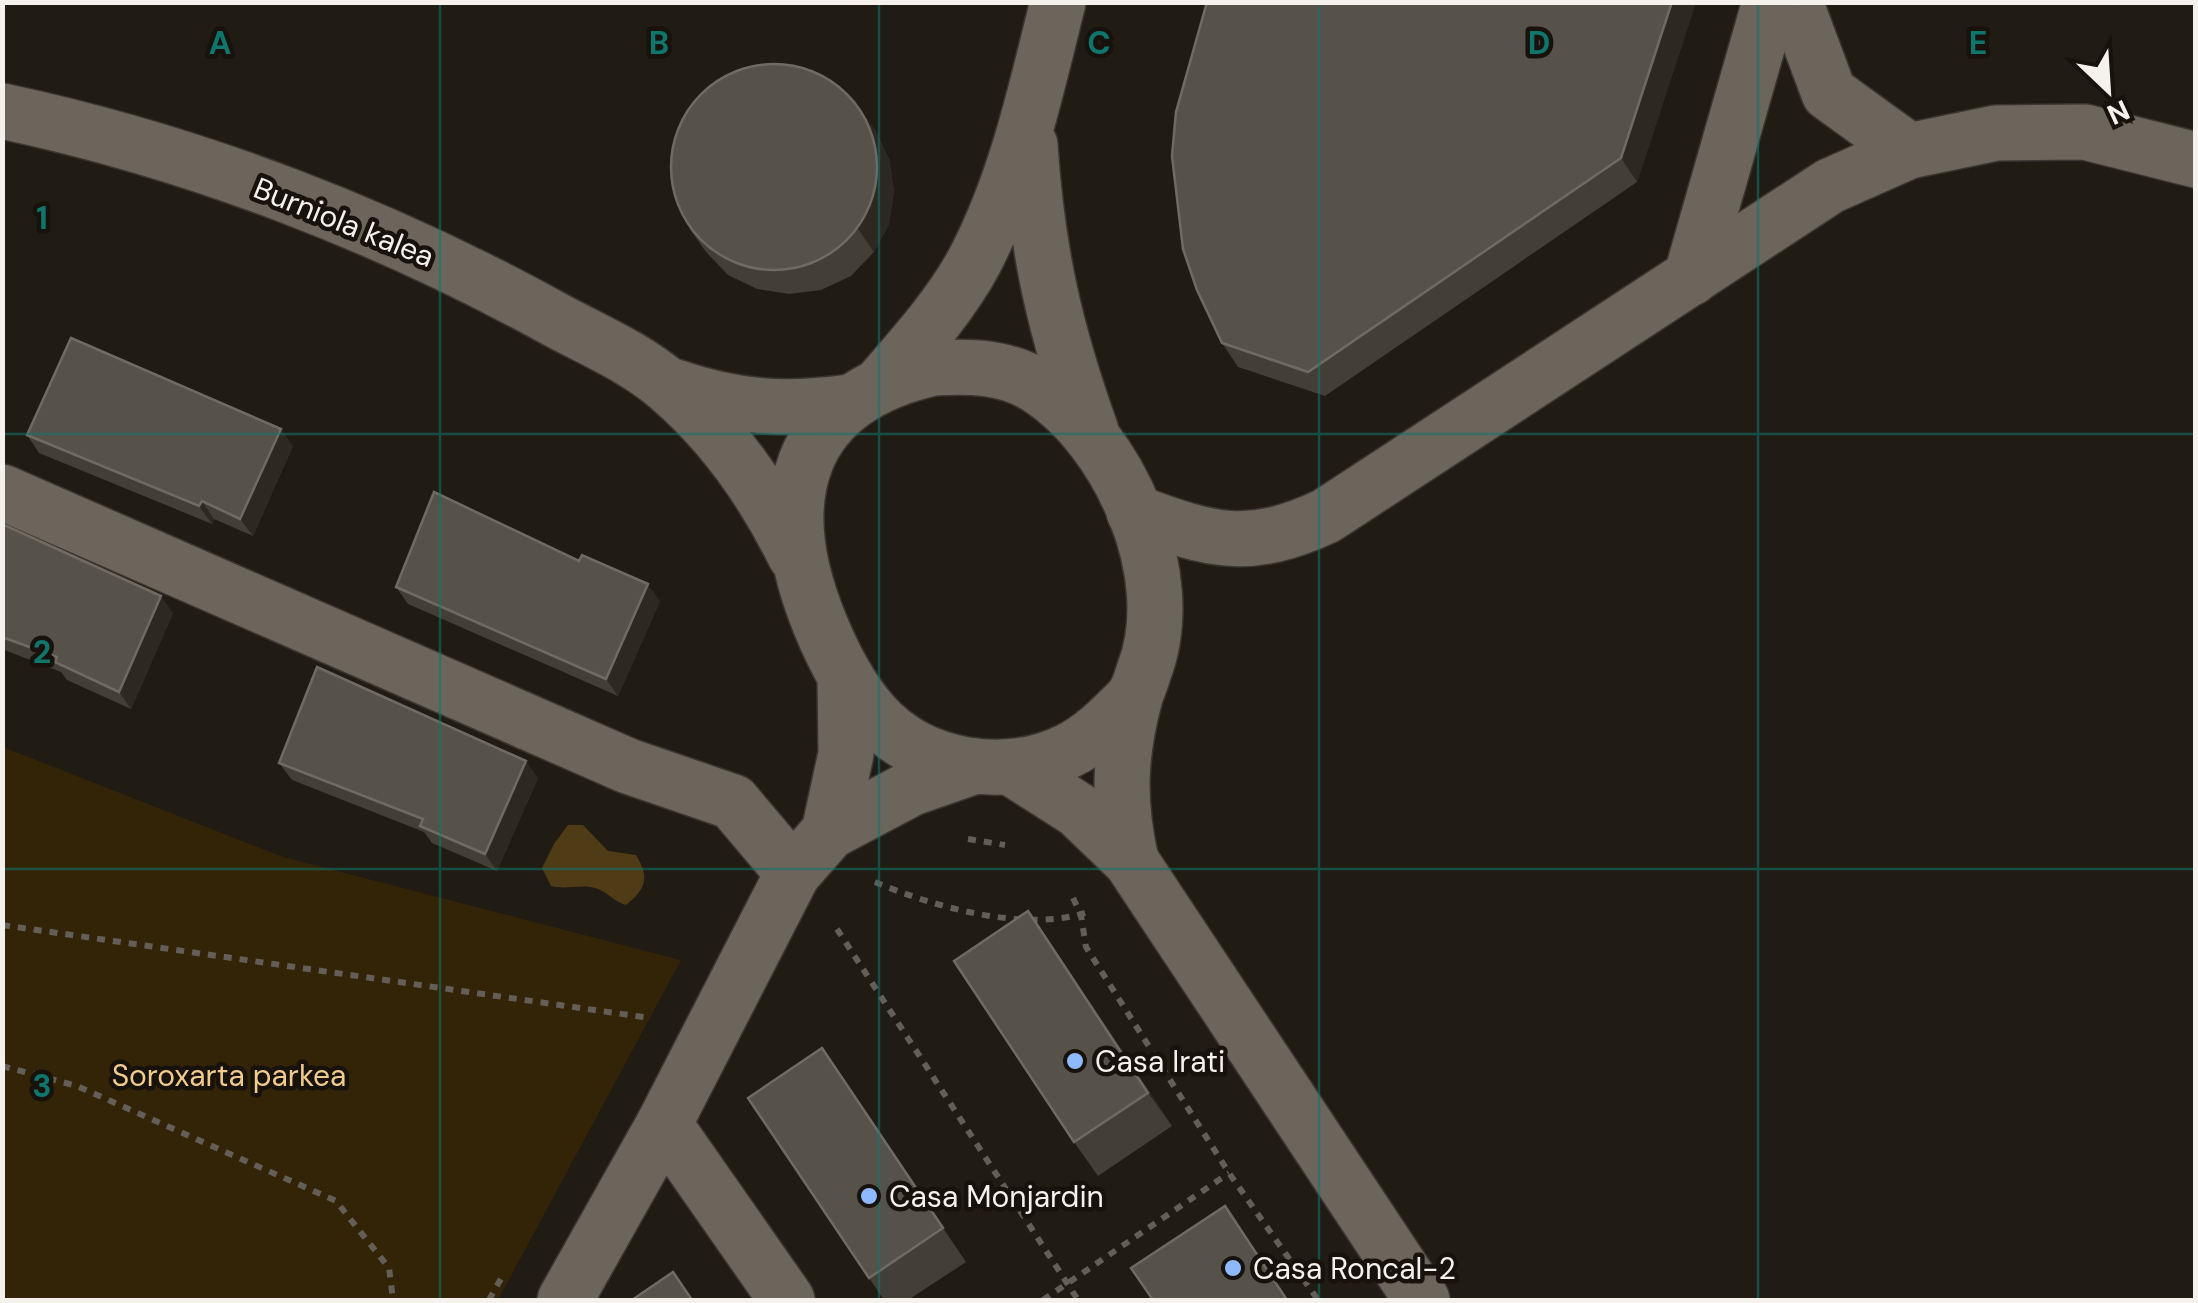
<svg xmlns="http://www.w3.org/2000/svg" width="2198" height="1303" viewBox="0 0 2198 1303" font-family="'DM Sans',sans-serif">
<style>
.green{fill:#332408}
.water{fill:#4f3b16}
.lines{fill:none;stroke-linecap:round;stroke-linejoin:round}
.minor-casing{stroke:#393531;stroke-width:58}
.path{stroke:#635e57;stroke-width:6;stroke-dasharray:8 8;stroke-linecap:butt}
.minor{stroke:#6b655b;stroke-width:55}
.wall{fill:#433e36}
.shaded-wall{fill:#2d2820}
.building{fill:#565249;stroke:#6f6b63;stroke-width:2.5}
.grid{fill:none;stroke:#0f766e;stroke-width:2.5;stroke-opacity:0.55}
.poi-dot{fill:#8eb9fc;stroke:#17120b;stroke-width:4}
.labels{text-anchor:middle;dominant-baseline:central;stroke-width:9;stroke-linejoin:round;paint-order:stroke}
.street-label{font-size:30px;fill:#f5f1ec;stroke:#17120b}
.poi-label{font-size:30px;fill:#f5f1ec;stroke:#17120b;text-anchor:start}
.park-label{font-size:30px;fill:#f1cb8d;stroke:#17120b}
.grid-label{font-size:32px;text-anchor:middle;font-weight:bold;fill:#0f766e;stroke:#17120b;stroke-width:9;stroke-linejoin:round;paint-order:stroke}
</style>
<rect width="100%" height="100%" fill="#201b13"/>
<path class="green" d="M 3,747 L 283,857 L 681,960 L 498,1300 L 3,1300 Z"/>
<path class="water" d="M 568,825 L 583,825 L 608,851 L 636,855 C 650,878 646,889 626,905 C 613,901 608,892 595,888 C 580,884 566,890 551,886 L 542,868 L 554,844 Z"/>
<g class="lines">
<g class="minor-casing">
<g id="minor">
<path d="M 1795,2 L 1829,93 L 1909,151"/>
<path d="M 2,111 C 195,152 384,225 556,320 C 593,340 636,358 668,386 C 723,433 763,490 795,555"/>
<path d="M 1030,145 C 1037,251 1055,331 1091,431"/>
<path d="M 1691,278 L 1770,2"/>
<path d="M 934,368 C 969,366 1005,366 1037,386 C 1119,438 1181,576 1144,671 C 1140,684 1137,695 1127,704 C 1109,722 1091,740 1068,751 C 1005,782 920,768 873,715 C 850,689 833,656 820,624 C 770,502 794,399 934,368 Z"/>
<path d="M 882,383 C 915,345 951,305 975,260 C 1017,179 1036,90 1058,2"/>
<path d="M 672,386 C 736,408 784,411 850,402"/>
<path d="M 2,492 L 628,766 L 733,802 L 793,873"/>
<path d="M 1134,512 C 1210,541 1249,552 1326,516 L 1830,186 L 1909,151 L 1996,133 L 2085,132 L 2196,160"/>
<path d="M 1012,768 L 1078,810 L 1131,861 L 1422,1300"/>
<path d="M 829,832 L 846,754 L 845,676"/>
<path d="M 1131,861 C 1118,801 1119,757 1135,697"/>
<path d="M 664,1124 L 787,1300"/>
<path d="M 565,1300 L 664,1124 L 793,873 L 829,832 L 912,788 L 975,766"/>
</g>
</g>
<g class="path">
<path d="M 968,839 L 1005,845"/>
<path d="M 875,882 C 934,907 1027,934 1091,911"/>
<path d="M 1073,898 L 1081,915 L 1086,947 L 1229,1173 L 1318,1300"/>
<path d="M 2,925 L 650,1018"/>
<path d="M 837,929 L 1078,1300"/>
<path d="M 2,1066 L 77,1086 L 336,1201 L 389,1268 L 393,1300"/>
<path d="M 489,1300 L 503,1275"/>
<path d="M 1043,1300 L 1229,1173"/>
</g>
<use href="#minor" class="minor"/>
</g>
<g class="wall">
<path d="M 1207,2 L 1696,2 L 1637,182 L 1325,396 L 1238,367 L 1222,343 Z"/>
<path d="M 875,130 L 889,159 L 894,191 L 889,224 L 874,252 L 851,276 L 821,290 L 789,294 L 757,289 L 728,275 L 706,252 L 689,228 Z"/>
<path d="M 27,435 L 293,446 L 253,536 L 214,519 L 212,524 L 39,453 Z"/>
<path d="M 2,524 L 173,613 L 131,709 L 67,680 L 61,672 L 2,649 Z"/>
<path d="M 396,587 L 660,601 L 618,696 L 408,604 Z"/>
<path d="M 279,763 L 538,778 L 497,871 L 432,843 L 424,832 L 292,780 Z"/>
<path d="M 1052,945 L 1172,1126 L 1098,1176 L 1074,1142 Z"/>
<path d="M 822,1048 L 966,1262 L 908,1300 L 884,1300 L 869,1278 Z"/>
</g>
<g class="shaded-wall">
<path d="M 1672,2 L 1696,2 L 1637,182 L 1621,158 Z"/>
<path d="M 858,106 L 875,130 L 889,159 L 894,191 L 889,224 L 874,252 L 858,229 Z"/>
<path d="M 281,429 L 293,446 L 253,536 L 240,519 Z"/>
<path d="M 202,501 L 214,519 L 212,524 L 199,506 Z"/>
<path d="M 648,584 L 660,601 L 618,696 L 606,679 Z"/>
<path d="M 161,596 L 173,613 L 131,709 L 119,692 Z"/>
<path d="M 526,761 L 538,778 L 497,871 L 485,854 Z"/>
<path d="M 1028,911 L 1052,945 L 1172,1126 L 1148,1093 Z"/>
<path d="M 822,1048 L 846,1082 L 966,1262 L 943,1228 Z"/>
</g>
<g class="building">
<path d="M 1207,2 L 1672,2 L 1621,158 L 1308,372 L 1222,343 L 1197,290 L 1183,249 L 1172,156 L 1176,112 Z"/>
<circle cx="774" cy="167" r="103"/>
<path d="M 71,338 L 281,429 L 240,519 L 202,501 L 199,506 L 27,435 Z"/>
<path d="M 434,492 L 579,561 L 582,555 L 648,584 L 606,679 L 396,587 Z"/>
<path d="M 2,524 L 161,596 L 119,692 L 55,662 L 57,657 L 2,637 Z"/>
<path d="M 317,667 L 526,761 L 485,854 L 420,826 L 423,819 L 279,763 Z"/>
<path d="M 1028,911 L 1148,1093 L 1074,1142 L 954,961 Z"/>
<path d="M 822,1048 L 943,1228 L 869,1278 L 748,1098 Z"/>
<path d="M 1225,1206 L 1287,1300 L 1153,1300 L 1131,1268 Z"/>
<path d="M 673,1272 L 692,1300 L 632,1300 Z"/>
</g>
<path class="grid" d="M 440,2 L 440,1300M 879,2 L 879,1300M 1319,2 L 1319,1300M 1758,2 L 1758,1300M 2,434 L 2196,434M 2,869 L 2196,869"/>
<g class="poi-dot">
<circle cx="1075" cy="1061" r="10"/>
<circle cx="869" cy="1196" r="10"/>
<circle cx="1233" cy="1268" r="10"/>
</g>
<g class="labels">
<g class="street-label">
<text transform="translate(344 222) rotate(22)">Burniola kalea</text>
</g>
<g class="poi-label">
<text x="1095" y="1061">Casa Irati</text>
<text x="889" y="1196">Casa Monjardin</text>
<text x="1253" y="1268">Casa Roncal-2</text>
</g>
<g class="park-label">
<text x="229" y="1075">Soroxarta parkea</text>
</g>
</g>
<g class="grid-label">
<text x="220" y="54">A</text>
<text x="659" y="54">B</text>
<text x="1099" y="54">C</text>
<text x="1539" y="54">D</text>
<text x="1978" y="54">E</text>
<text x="42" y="229">1</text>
<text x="42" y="663">2</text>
<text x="42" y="1097">3</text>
</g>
<rect width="2198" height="1303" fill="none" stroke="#f5f1ec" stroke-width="10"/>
<g transform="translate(2108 90) rotate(155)" stroke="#17120b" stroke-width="8" paint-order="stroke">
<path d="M0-8L18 38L0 25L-18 38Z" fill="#f5f1ec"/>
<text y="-15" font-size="28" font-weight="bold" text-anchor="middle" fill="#f5f1ec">N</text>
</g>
</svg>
